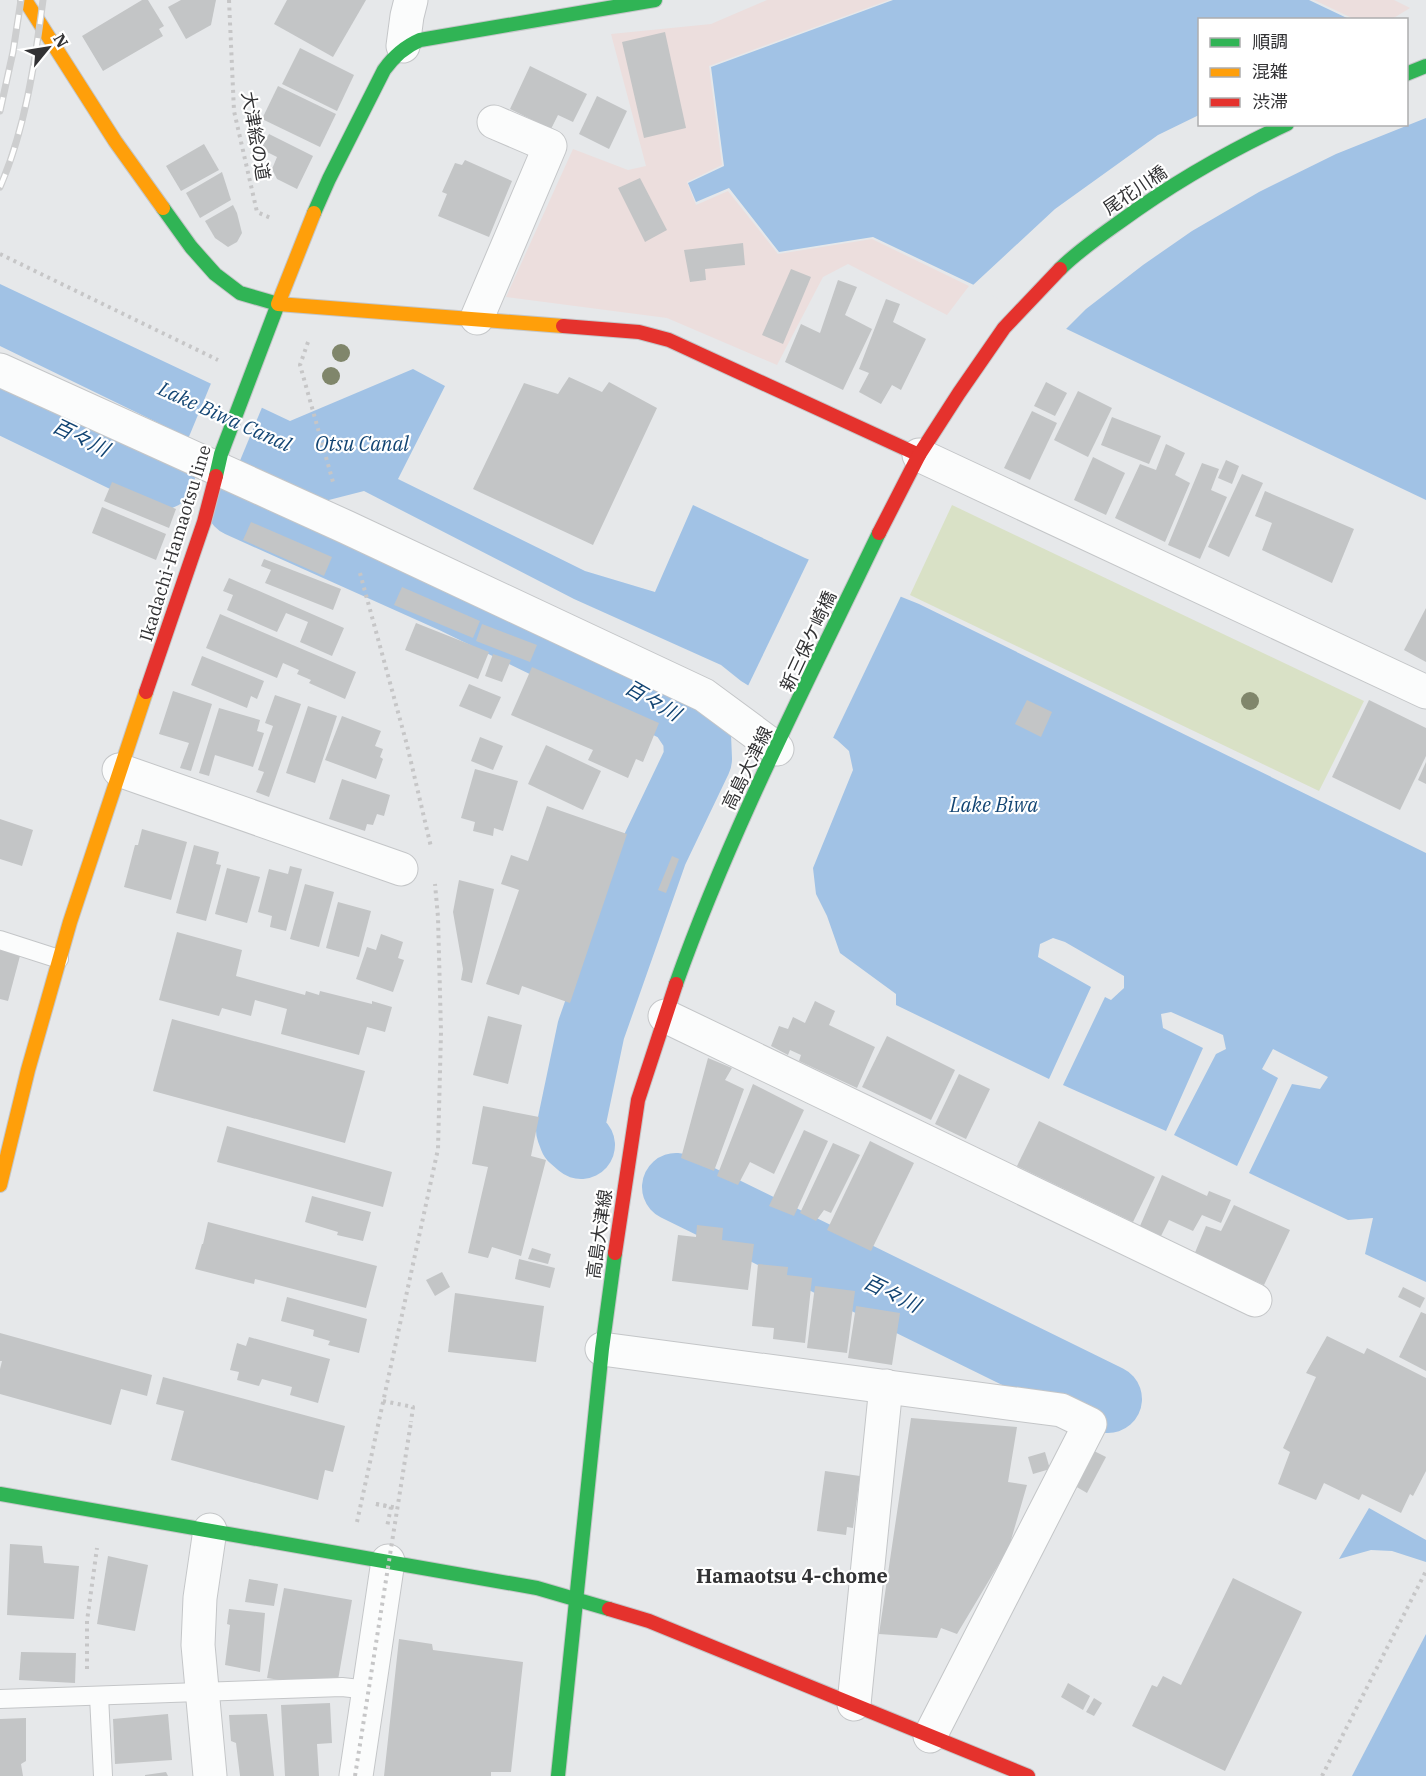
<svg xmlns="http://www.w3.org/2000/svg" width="1426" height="1776" viewBox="0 0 1426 1776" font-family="'IBM Plex Serif','Noto Sans JP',serif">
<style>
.industrial{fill:#ecdedd}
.green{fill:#d9e1c6}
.water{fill:#a1c2e5}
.pier{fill:#e6e8ea}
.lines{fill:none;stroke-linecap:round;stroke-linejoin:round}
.river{stroke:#a1c2e5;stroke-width:68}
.building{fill:#c3c5c6}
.lane-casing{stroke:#c4c6c8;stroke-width:20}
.street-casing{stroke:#c4c6c8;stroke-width:35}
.fast-casing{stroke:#c4c6c8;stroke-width:16}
.slow-casing{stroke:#c4c6c8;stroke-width:16}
.jam-casing{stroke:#c4c6c8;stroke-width:16}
.path{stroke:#c6c6c7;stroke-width:4;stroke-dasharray:3 4.5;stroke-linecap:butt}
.lane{stroke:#fbfcfc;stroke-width:18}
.street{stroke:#fbfcfc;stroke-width:33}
.fast{stroke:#30b455;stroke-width:14}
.slow{stroke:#ff9f0a;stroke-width:14}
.jam{stroke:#e5322d;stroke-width:14}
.rail-casing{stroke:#cdcecf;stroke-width:7}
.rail{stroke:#fff;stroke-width:4.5;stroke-dasharray:14;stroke-linecap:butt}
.path-bridge{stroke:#c6c6c7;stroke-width:4;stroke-dasharray:3 4.5;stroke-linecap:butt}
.tree{fill:#80866b}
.labels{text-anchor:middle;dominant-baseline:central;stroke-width:4.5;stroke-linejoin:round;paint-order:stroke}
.street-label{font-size:18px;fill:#323234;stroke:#fff}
.water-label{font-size:20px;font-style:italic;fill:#134573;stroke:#fff}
.neighbourhood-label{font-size:20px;font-weight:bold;fill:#323234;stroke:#fff}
</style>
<rect width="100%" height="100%" fill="#e6e8ea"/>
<g class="industrial">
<path d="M 767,0 L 889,0 L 709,66 L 722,165 L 687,182 L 696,205 L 728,191 L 778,254 L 872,239 L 969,286 L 947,315 L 848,264 L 823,277 L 777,365 L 667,318 L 506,297 L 573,149 L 628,170 L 646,166 L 611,34 L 711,24 Z"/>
<path d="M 1314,0 L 1394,0 L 1410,8 L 1392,19 L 1354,19 Z"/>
</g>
<path class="green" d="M 952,505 L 1364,701 L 1319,791 L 910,595 Z"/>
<g class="water">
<path d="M 893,0 L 1309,0 L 1349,19 L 1200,20 L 1200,124 L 1406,124 L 1426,57 L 1426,500 L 873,237 L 779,252 L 729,188 L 696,202 L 688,183 L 724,166 L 711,67 Z"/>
<path d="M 0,284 L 290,421 L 413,369 L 445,386 L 398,479 L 585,571 L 655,592 L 693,505 L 805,558 L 919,604 L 1426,853 L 1426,1282 L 1365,1254 L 1373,1218 L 1348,1220 L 1249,1173 L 1292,1084 L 1320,1089 L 1328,1077 L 1273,1049 L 1262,1069 L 1278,1078 L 1237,1166 L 1174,1135 L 1216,1054 L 1226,1049 L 1223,1035 L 1171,1012 L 1161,1014 L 1163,1028 L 1203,1048 L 1166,1131 L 1063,1085 L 1105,997 L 1111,1000 L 1124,988 L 1124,976 L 1065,942 L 1053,938 L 1040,944 L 1038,957 L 1091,987 L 1049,1079 L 896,1005 L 896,994 L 840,953 L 827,916 L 816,894 L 813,868 L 853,770 L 849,751 L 837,740 L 741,681 L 721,665 L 574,599 L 364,491 L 321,502 L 0,346 Z"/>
<path d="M 1369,1508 L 1426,1540 L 1426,1562 L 1392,1551 L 1371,1550 L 1339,1559 Z"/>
<path d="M 1426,1634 L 1426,1776 L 1352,1776 Z"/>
</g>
<g class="pier">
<path d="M 1407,45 L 1426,55 L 1426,118 L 1336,154 L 1259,192 L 1192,231 L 1143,265 L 1086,309 L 1065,330 L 972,286 L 1055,209 L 1158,135 L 1199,115 L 1200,124 L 1406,124 Z"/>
<path d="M 212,381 L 263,405 L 239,463 L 188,439 Z"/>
<path d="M 810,557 L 902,594 L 832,740 L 747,688 Z"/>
</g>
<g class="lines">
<g class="river">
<path d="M 0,398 L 161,476"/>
<path d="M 239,503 L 453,599 L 626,683 L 681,711 L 697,735 L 698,759 L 654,851 L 591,1030 L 570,1130 L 573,1138 L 581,1145"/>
<path d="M 676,1187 L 1108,1399"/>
</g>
</g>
<g class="building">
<path d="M 142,0 L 148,0 L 164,26 L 159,29 L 163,36 L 103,71 L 82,36 Z"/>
<path d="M 181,0 L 216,0 L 211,25 L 186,39 L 168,7 Z"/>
<path d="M 287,0 L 366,0 L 333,57 L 274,24 Z"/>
<path d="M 665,32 L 686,128 L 644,138 L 622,42 Z"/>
<path d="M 300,48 L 354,75 L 337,111 L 282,84 Z"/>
<path d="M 530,66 L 587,94 L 573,122 L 558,115 L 551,129 L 510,109 Z"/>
<path d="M 278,86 L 336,114 L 320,147 L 262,119 Z"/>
<path d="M 597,96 L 627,111 L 609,149 L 579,134 Z"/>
<path d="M 269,134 L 313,156 L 297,189 L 277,179 L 272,169 L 277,157 L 261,149 Z"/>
<path d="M 204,144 L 219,170 L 181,191 L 166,166 Z"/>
<path d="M 465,160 L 512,181 L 489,237 L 438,216 L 447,194 L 442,192 L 455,163 L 462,165 Z"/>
<path d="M 222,172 L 231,200 L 200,218 L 186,193 Z"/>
<path d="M 640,178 L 667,230 L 645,242 L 618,188 Z"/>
<path d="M 233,205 L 237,213 L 242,233 L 237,242 L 228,247 L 215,238 L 205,221 Z"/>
<path d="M 743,243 L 745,265 L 705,269 L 706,280 L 690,282 L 684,250 Z"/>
<path d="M 791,269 L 811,277 L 783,344 L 762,335 Z"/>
<path d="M 838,280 L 857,287 L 845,315 L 872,329 L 843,390 L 785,362 L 801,324 L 820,333 Z"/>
<path d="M 886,299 L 900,304 L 893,322 L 926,339 L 901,390 L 892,385 L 881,404 L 859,392 L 869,373 L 859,369 Z"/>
<path d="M 569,377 L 602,392 L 609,382 L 657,408 L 593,545 L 473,489 L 524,383 L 558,394 Z"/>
<path d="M 1046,382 L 1067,393 L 1055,416 L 1034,406 Z"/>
<path d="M 1078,391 L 1112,408 L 1088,457 L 1054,440 Z"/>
<path d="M 1032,411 L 1057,423 L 1030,480 L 1004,468 Z"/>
<path d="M 1112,417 L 1161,436 L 1149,464 L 1101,445 Z"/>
<path d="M 1166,444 L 1185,453 L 1175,475 L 1190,483 L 1165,542 L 1115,518 L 1140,464 L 1156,470 Z"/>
<path d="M 1093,457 L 1125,473 L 1106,515 L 1074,500 Z"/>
<path d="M 1226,460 L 1239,466 L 1232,484 L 1218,478 Z"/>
<path d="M 1202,463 L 1219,469 L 1211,490 L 1227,497 L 1200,559 L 1168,545 Z"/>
<path d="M 1242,474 L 1263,483 L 1229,557 L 1208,547 Z"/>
<path d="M 112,482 L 176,509 L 169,528 L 104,501 Z"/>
<path d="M 1265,491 L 1354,529 L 1332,583 L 1262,550 L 1272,523 L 1255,516 Z"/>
<path d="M 102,507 L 166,534 L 156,560 L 92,533 Z"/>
<path d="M 251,522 L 332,557 L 324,576 L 243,540 Z"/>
<path d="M 264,559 L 341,589 L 333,610 L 265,583 L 271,570 L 261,566 Z"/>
<path d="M 229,578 L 344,628 L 332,656 L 300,642 L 308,622 L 286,613 L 277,632 L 227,610 L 233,595 L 223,591 Z"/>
<path d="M 402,587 L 480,621 L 473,638 L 394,605 Z"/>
<path d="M 1426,608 L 1426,662 L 1404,650 Z"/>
<path d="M 220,614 L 356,672 L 345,699 L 309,683 L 311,680 L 297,674 L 299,670 L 283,663 L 277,678 L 206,648 Z"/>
<path d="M 416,623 L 489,652 L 478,679 L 405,650 Z"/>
<path d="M 482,624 L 537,645 L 530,662 L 476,641 Z"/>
<path d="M 493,654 L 511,660 L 502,682 L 485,676 Z"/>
<path d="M 202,656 L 264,681 L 257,699 L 251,696 L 247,708 L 191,685 Z"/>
<path d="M 532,667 L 659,723 L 643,762 L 636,759 L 628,778 L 588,760 L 593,750 L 511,715 Z"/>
<path d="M 469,684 L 501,697 L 491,719 L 459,706 Z"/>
<path d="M 173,691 L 212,704 L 191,771 L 180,768 L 189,743 L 159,734 Z"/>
<path d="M 275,695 L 301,704 L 269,797 L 256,792 L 264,772 L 258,770 L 273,726 L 265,723 Z"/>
<path d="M 1027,700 L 1052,712 L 1041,737 L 1015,724 Z"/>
<path d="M 1369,700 L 1426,728 L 1426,756 L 1400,810 L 1332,777 Z"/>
<path d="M 308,706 L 337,716 L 315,783 L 286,773 Z"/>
<path d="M 219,708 L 260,720 L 257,731 L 264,733 L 253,767 L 215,755 L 209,776 L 199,773 Z"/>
<path d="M 342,716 L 381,731 L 375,746 L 383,749 L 380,757 L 383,759 L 376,779 L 325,760 Z"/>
<path d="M 480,737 L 503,746 L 493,770 L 471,761 Z"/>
<path d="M 546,745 L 601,771 L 583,810 L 528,784 Z"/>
<path d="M 1426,762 L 1426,784 L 1418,780 Z"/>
<path d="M 475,769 L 518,781 L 503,831 L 494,828 L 493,836 L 473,831 L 475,822 L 461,818 Z"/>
<path d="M 342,779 L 390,795 L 384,816 L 377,814 L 373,825 L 367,824 L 365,831 L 329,819 Z"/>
<path d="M 547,806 L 627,834 L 570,1003 L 522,986 L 519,995 L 486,984 L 519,890 L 501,884 L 511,855 L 528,861 Z"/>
<path d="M 0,819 L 33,830 L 22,866 L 0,859 Z"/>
<path d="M 142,829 L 187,842 L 171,900 L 124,887 L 135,845 L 138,845 Z"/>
<path d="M 194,845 L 219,852 L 216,864 L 221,865 L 206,921 L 176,913 Z"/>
<path d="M 672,856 L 679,859 L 666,893 L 658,890 Z"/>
<path d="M 290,866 L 302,869 L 286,931 L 270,927 L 272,916 L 258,912 L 269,869 L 288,874 Z"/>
<path d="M 227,868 L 260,877 L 247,923 L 215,914 Z"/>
<path d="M 459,880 L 494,889 L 472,983 L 461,980 L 463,969 L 453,912 Z"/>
<path d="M 305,884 L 334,892 L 319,947 L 290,939 Z"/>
<path d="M 338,902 L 371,911 L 359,957 L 326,948 Z"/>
<path d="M 177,932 L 242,950 L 236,976 L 305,995 L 306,991 L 319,995 L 320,991 L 372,1004 L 372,1001 L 392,1007 L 385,1032 L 367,1027 L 359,1055 L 281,1034 L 287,1009 L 255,1000 L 251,1016 L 222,1008 L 219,1016 L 159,1000 Z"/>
<path d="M 381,934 L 403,942 L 398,958 L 404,960 L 393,992 L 356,979 L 367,947 L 376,950 Z"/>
<path d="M 0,950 L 20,956 L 8,1001 L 0,999 Z"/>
<path d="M 815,1001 L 835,1011 L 829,1025 L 875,1047 L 857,1088 L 799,1061 L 801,1055 L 790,1050 L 788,1055 L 771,1046 L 779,1026 L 788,1029 L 793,1017 L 805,1023 Z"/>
<path d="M 488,1016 L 522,1025 L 508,1084 L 473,1075 Z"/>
<path d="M 172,1019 L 365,1071 L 345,1143 L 153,1091 Z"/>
<path d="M 887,1036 L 955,1070 L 931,1120 L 862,1087 Z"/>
<path d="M 708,1058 L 732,1068 L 725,1080 L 744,1089 L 714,1171 L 681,1158 Z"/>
<path d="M 959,1074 L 990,1089 L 966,1139 L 935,1124 Z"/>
<path d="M 753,1084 L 804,1110 L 774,1174 L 750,1162 L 738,1185 L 717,1176 Z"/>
<path d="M 483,1106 L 539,1117 L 531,1156 L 546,1160 L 521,1256 L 492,1247 L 488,1258 L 468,1253 L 488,1167 L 472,1164 Z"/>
<path d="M 1039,1121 L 1155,1177 L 1133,1222 L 1017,1166 Z"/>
<path d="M 227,1126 L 392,1172 L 383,1207 L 217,1162 Z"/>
<path d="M 804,1130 L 828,1141 L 794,1216 L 769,1206 Z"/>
<path d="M 870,1141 L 914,1163 L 871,1251 L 827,1230 Z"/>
<path d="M 833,1143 L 860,1155 L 831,1213 L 824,1210 L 816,1221 L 800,1213 Z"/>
<path d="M 1162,1175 L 1207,1196 L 1209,1191 L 1231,1200 L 1221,1223 L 1202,1215 L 1193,1231 L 1169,1220 L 1161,1236 L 1140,1226 Z"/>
<path d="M 312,1196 L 371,1212 L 363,1241 L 337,1235 L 338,1232 L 305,1222 Z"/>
<path d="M 1234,1205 L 1290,1230 L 1264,1285 L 1194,1255 L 1206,1226 L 1221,1231 Z"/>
<path d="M 208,1222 L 377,1266 L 366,1308 L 255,1279 L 254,1284 L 195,1269 L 202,1244 L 203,1244 Z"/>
<path d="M 697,1225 L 723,1228 L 722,1240 L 754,1244 L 748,1290 L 672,1281 L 678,1235 L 696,1237 Z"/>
<path d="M 532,1248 L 551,1254 L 548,1264 L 528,1259 Z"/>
<path d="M 519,1259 L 555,1268 L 550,1288 L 515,1279 Z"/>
<path d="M 758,1264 L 788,1267 L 787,1275 L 812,1278 L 805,1343 L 773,1339 L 774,1328 L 752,1326 Z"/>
<path d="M 442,1272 L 450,1287 L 435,1296 L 426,1280 Z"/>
<path d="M 815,1286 L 855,1291 L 847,1353 L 807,1348 Z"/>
<path d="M 1403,1287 L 1425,1298 L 1420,1308 L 1398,1297 Z"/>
<path d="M 455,1293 L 544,1306 L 536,1362 L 448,1352 Z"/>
<path d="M 287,1297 L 367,1319 L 359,1353 L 328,1345 L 330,1341 L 313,1336 L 314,1330 L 281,1321 Z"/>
<path d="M 856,1306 L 900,1313 L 892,1365 L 848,1358 Z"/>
<path d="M 1421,1312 L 1426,1314 L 1426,1371 L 1399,1357 Z"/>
<path d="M 0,1333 L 152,1375 L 147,1396 L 121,1389 L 111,1425 L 0,1394 L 0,1369 L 2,1361 L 0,1361 Z"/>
<path d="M 1327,1336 L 1364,1354 L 1367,1348 L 1426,1378 L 1426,1471 L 1413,1496 L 1410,1494 L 1401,1513 L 1362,1494 L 1359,1500 L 1324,1483 L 1316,1500 L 1278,1484 L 1290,1452 L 1283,1448 L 1316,1377 L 1306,1373 Z"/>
<path d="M 249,1337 L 330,1359 L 318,1403 L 290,1395 L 292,1387 L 262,1379 L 259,1386 L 237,1380 L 239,1372 L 230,1370 L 237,1343 L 246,1346 Z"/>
<path d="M 163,1377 L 345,1426 L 333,1472 L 325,1470 L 318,1500 L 171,1460 L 184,1411 L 156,1404 Z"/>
<path d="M 911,1418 L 1017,1427 L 1008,1482 L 1027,1485 L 1009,1547 L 957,1634 L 941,1628 L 937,1638 L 879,1634 Z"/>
<path d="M 1094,1451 L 1106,1457 L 1087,1493 L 1075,1486 Z"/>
<path d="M 1045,1452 L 1050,1469 L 1033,1474 L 1028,1457 Z"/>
<path d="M 825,1471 L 860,1476 L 853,1528 L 847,1527 L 846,1535 L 817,1531 Z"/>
<path d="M 10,1544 L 42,1546 L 44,1563 L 79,1566 L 74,1619 L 7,1615 Z"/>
<path d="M 108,1556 L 148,1565 L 135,1631 L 97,1624 Z"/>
<path d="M 1233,1578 L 1302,1612 L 1225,1771 L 1132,1726 L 1152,1685 L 1157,1687 L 1163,1676 L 1181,1685 Z"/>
<path d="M 249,1579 L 278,1584 L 274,1606 L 245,1602 Z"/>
<path d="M 284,1588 L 352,1600 L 338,1680 L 299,1683 L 267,1678 Z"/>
<path d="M 229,1609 L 265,1613 L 260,1672 L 225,1665 L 230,1625 L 227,1624 Z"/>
<path d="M 399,1639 L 432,1644 L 433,1650 L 523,1662 L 511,1772 L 491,1772 L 491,1776 L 384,1776 Z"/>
<path d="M 21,1652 L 76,1653 L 75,1683 L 19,1680 Z"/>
<path d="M 1068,1683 L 1090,1696 L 1083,1710 L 1061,1697 Z"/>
<path d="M 1094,1698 L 1102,1703 L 1094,1716 L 1086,1712 Z"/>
<path d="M 330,1703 L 332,1743 L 317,1744 L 319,1776 L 285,1776 L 281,1705 Z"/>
<path d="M 168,1714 L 172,1760 L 115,1764 L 113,1719 Z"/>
<path d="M 267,1714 L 274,1776 L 240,1776 L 236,1743 L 231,1741 L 229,1715 Z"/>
<path d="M 26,1718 L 26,1761 L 21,1764 L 23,1776 L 0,1776 L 0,1719 Z"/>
<path d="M 166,1772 L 168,1776 L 145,1776 L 145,1775 Z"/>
</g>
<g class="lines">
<g class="lane-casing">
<g id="lane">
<path d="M 0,940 L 59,959"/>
<path d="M 99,1696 L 103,1776"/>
<path d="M 0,1699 L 342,1687 L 369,1690"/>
</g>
</g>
<g class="street-casing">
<g id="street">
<path d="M 403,46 L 407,16 L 411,0"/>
<path d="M 477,318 L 550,146 L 494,122"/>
<path d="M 0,370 L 346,527 L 704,695 L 777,749"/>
<path d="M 919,455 L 1426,692"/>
<path d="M 119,770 L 401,869"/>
<path d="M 665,1016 L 1255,1300"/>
<path d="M 602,1349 L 1061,1410 L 1090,1424 L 930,1736"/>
<path d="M 854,1704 L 886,1386"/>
<path d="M 210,1776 L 198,1645 L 200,1598 L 210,1530"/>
<path d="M 356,1776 L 388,1561"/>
</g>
</g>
<g class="fast-casing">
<g id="fast">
<path d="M 1406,74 L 1426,66"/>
<path d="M 163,208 L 191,247 L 215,274 L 240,293 L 278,304 L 221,454 L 216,476"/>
<path d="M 314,213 L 329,179 L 384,70 C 394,56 404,47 420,40 L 655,0"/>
<path d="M 1060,269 C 1078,251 1100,236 1121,221 C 1173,183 1229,151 1287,124"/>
<path d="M 676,984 C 731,829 808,681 879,533"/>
<path d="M 0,1494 L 537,1588 L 609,1609"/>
<path d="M 558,1776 L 602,1349 L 615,1253"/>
</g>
</g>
<g class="slow-casing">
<g id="slow">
<path d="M 25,0 L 115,141 L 163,208"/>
<path d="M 314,213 L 278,304 L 563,326"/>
<path d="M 0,1185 L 28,1070 L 70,922 L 146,692"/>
</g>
</g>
<g class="jam-casing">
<g id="jam">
<path d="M 563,326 L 639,332 L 669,340 L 919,455"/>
<path d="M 879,533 L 919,455 L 959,393 L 1004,328 L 1060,269"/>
<path d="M 146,692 L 204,522 L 216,476"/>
<path d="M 615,1253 L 638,1100 L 676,984"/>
<path d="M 609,1609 L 649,1621 L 1028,1776"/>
</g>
</g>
<g class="path">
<path d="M 229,0 L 234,111 L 257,212 L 273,219"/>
<path d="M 0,254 L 218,360"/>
<path d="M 308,342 L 300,365 L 333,482"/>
<path d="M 360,573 L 407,745 L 431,847"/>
<path d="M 383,1401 L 413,1407 L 411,1422"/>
<path d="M 376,1504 L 391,1507 L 387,1527"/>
<path d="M 357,1522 L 438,1149 L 441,1032 L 438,917 L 435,884"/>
<path d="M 87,1669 L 87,1621 L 97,1548"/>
<path d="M 1322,1776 L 1426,1571"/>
</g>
<use href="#lane" class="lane"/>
<use href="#street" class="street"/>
<use href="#fast" class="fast"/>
<use href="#slow" class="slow"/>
<use href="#jam" class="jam"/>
<g class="rail-casing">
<g id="rail">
<path d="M 0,111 L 13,52 L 21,0"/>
<path d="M 0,187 C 25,130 35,62 43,0"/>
</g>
</g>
<use href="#rail" class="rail"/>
<g class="path-bridge">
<path d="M 376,1504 L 398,1508"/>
<path d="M 355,1776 L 411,1422"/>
</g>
</g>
<g class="tree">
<circle cx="341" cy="353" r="9"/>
<circle cx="331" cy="376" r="9"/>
<circle cx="1250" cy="701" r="9"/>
</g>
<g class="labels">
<g class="street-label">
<text transform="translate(256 136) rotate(80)">大津絵の道</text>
<text transform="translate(1135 190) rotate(-34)">尾花川橋</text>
<text transform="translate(175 543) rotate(-73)">Ikadachi-Hamaotsu line</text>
<text transform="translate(808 641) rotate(-65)">新三保ケ崎橋</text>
<text transform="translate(747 768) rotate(-64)">高島大津線</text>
<text transform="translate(599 1234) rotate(-82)">高島大津線</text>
</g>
<g class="water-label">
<text transform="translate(225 416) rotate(24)">Lake Biwa Canal</text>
<text transform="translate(81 437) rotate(26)">百々川</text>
<text x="362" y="443">Otsu Canal</text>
<text transform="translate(653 700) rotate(30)">百々川</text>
<text x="994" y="804">Lake Biwa</text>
<text transform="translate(892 1293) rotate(26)">百々川</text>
</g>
<g class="neighbourhood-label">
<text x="792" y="1575">Hamaotsu 4-chome</text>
</g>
</g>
<rect x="1198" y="18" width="210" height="108" fill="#ffffff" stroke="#adadae" stroke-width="1.5"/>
<rect x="1210" y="38" width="30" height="9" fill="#30b455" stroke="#adadae" stroke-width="1.5"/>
<text x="1252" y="48" font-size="18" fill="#323234">順調</text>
<rect x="1210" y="68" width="30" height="9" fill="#ff9f0a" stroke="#adadae" stroke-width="1.5"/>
<text x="1252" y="78" font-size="18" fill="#323234">混雑</text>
<rect x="1210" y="98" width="30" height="9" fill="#e5322d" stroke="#adadae" stroke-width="1.5"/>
<text x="1252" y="108" font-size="18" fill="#323234">渋滞</text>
<g transform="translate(48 48) rotate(60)" stroke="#ffffff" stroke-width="4.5" paint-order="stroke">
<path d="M0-4.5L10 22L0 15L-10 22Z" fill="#323234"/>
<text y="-9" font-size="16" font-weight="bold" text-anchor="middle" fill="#323234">N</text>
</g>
</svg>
